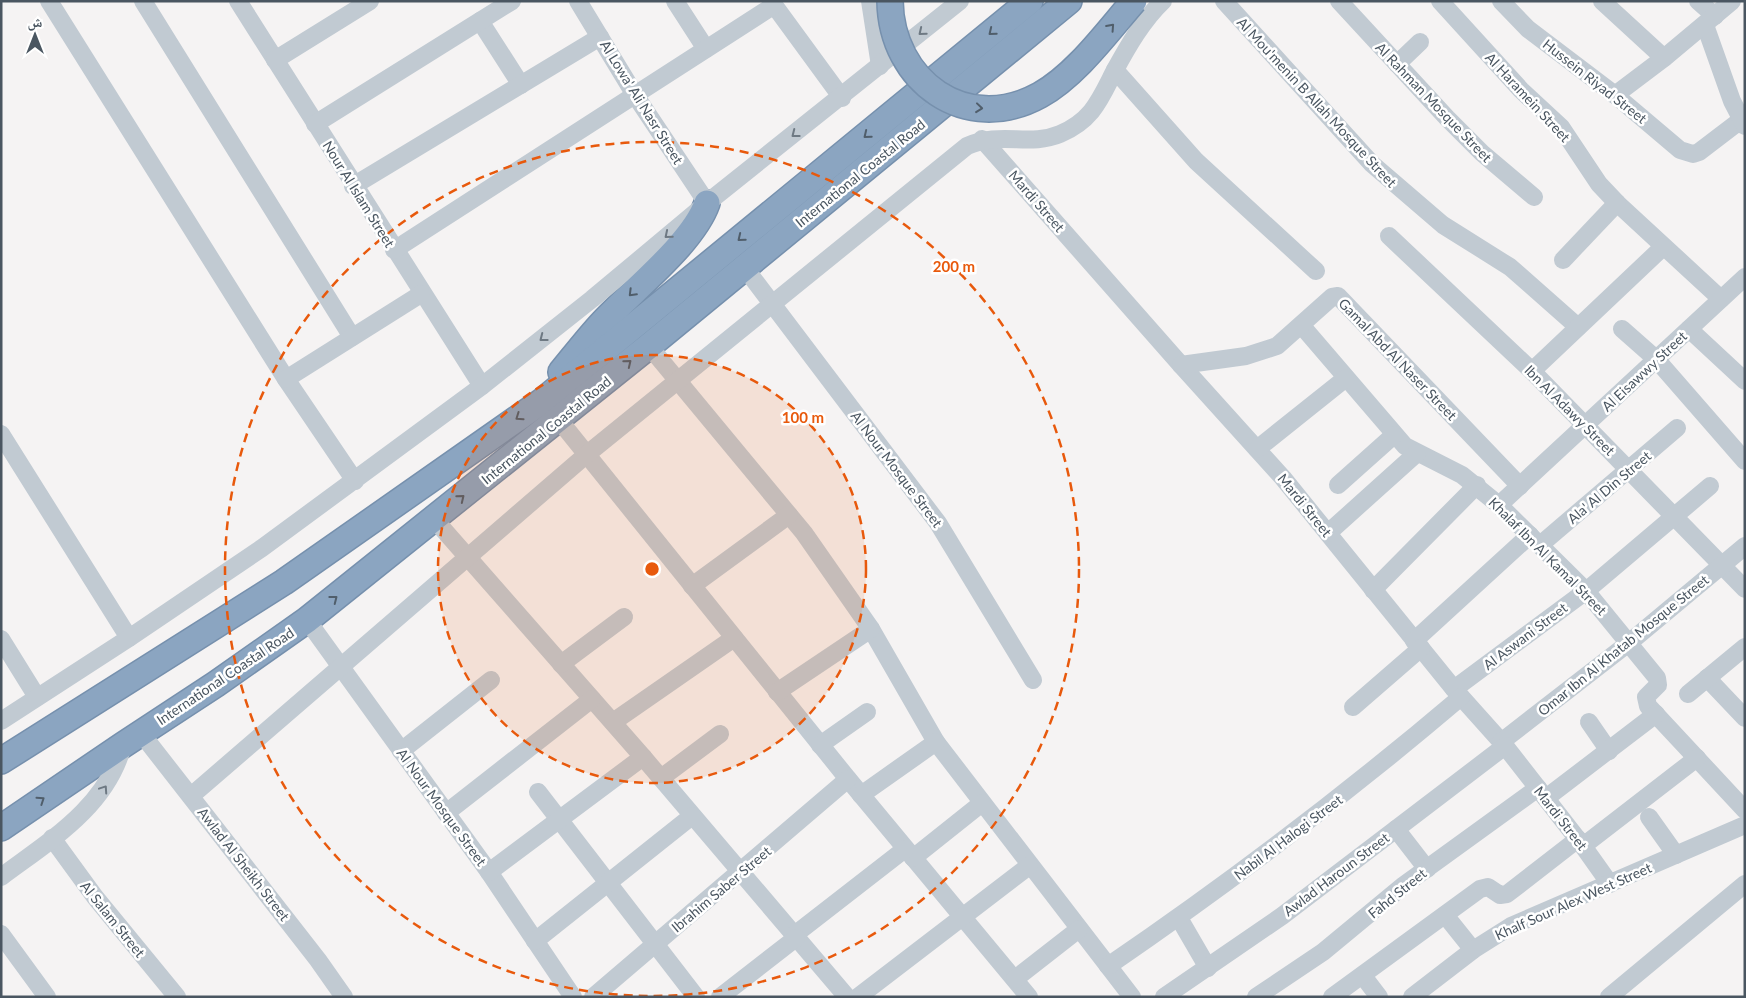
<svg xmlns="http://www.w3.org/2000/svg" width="1746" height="998" viewBox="0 0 1746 998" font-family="Lato,'Noto Naskh Arabic',sans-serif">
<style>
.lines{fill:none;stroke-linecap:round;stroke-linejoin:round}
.highway-casing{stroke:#7690ad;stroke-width:28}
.minor{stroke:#c1cad2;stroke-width:18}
.highway{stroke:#8ba5c1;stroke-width:25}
.highway-bridge-casing{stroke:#7690ad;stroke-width:28;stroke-linecap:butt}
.highway-bridge{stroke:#8ba5c1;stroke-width:25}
.oneway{stroke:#505e6b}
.oneway2{stroke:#6e7983}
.ring{fill:none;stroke:#e8590c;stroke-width:2.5;stroke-dasharray:9 6}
.labels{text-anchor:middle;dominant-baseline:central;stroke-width:5;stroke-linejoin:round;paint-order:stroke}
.street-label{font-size:14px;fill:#4a5661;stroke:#fff}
.centre{fill:#e8590c;stroke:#fff;stroke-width:2.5}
.ring-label{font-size:15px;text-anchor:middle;font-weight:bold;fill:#e8590c;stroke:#fff;stroke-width:5;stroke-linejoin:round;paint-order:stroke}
</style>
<rect width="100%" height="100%" fill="#f5f3f3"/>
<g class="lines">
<g class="highway-casing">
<g id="highway">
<path d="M 561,372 C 575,355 588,338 603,322 C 634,289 693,243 707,203"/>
<path d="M 1,761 L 284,582 L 541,402 L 1030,1"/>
<path d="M 1,828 L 123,745 L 216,684 L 307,620 L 649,346 L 1069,1"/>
</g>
</g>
<g class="minor">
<path d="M 49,1 L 286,379 L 355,481"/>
<path d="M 143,1 L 352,337"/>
<path d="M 238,1 L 482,386"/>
<path d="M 578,1 L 635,95 L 707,203"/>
<path d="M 675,1 L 706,49"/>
<path d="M 771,1 L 842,98"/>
<path d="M 870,1 L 880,66"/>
<path d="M 1224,1 L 1372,164 L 1443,225 L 1510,267 L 1578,327"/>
<path d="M 1339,1 L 1447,118 L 1482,153 L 1534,197"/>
<path d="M 1440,1 L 1521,90 L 1561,127 L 1599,184 L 1617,203 L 1721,299"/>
<path d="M 1501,1 L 1528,29 L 1615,95 L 1680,150 L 1693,154 L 1699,152 L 1745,117"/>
<path d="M 1602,1 L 1664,58"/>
<path d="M 1698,1 L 1715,16"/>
<path d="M 480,21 L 521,85"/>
<path d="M 1705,25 L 1732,101 L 1745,126"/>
<path d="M 275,60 L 370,1"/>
<path d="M 1397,64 L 1420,42"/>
<path d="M 1115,70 L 1196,161 L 1316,271"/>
<path d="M 1615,95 L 1664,58 L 1732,1"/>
<path d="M 315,124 L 512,1"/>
<path d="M 982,139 L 1181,365 L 1283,478 L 1454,689 L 1505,746 L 1583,846 L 1610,884"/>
<path d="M 353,186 L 600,37"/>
<path d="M 1389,236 L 1532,371 L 1745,589"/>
<path d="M 394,250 L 773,6"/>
<path d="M 1563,260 L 1617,203"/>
<path d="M 745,268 L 938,523 L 1033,680"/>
<path d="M 1302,326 L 1405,446 L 1462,475 L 1499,505 L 1586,591 L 1657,678 L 1658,685 L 1646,697 L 1648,706 L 1745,810"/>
<path d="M 1622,329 L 1656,359 L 1745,461"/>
<path d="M 1689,329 L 1745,381"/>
<path d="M 649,346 L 804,533 L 871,629 L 936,742 L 1132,997"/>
<path d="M 1181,365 L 1246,356 L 1277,346 L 1332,297 L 1338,296 L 1520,486"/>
<path d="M 1532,371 L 1663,247"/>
<path d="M 286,379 L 421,294"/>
<path d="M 559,420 L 848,779 L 1029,997"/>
<path d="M 1,434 L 129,638"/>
<path d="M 1257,449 L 1346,378"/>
<path d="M 1338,485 L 1394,435"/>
<path d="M 1499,505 L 1745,277"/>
<path d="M 435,520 L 643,757 L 847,997"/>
<path d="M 1328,533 L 1417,453"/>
<path d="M 1540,545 L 1677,428"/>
<path d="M 692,586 L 789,515"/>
<path d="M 1373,590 L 1477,485"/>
<path d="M 307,620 L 489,872 L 573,997"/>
<path d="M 1,639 L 37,697"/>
<path d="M 1414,641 L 1530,535"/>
<path d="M 561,664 L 624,617"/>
<path d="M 1707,678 L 1745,718"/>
<path d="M 1454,689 L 1586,591 L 1710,486"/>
<path d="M 777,692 L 871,629"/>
<path d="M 1688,694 L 1745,647"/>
<path d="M 1353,707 L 1421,648"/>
<path d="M 1,721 L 129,638 L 262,548 L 482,386 L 592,299 L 707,203 L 960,1"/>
<path d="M 613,722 L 734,638"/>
<path d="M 1589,722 L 1609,751"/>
<path d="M 141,733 L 318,960 L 344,997"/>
<path d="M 1501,742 L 1630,642 L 1745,546"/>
<path d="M 820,745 L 867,712"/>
<path d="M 401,751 L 491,680"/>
<path d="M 661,778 L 720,734"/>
<path d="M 538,792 L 696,997"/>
<path d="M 861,795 L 936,742"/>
<path d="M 191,796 L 586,455 L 967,146 C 1001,131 1029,147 1060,134 C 1093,120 1100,99 1115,70 C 1128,46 1143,20 1163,1"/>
<path d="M 1546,798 L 1656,714"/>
<path d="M 446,813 L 592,699"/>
<path d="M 1649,817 L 1676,855"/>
<path d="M 1396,829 L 1427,869"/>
<path d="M 52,838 L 95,897 L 177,997"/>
<path d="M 1583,846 L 1697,758"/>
<path d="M 913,858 L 982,803"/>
<path d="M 489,872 L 643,757"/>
<path d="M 1,877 C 49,841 107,807 123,745"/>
<path d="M 1445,915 L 1473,950"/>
<path d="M 1179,918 L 1208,968"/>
<path d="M 1,934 L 47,997"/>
<path d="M 793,936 L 905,849"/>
<path d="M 535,941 L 692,816"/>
<path d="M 1108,966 C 1231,882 1348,793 1461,697"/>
<path d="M 1363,976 L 1379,997"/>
<path d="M 1015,979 L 1079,929"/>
<path d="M 593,997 L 848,779"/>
<path d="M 720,997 L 796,938"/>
<path d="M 858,997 L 1029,866"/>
<path d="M 1164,997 L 1282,916 L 1505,746"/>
<path d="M 1256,997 L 1323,952 L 1404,885 L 1538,788"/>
<path d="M 1332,997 L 1480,889 L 1488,887 L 1500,895 L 1507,894 L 1578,839"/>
<path d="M 1412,997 L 1473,950 L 1511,926 L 1745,825"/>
<path d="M 1609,997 L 1745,884"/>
</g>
<use href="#highway" class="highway"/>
<g class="highway-bridge-casing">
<path id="highway-bridge" d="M 890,1 C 891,81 966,136 1040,95 C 1076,75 1107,32 1134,1"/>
</g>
<use href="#highway-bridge" class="highway-bridge"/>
</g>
<defs><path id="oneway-chevron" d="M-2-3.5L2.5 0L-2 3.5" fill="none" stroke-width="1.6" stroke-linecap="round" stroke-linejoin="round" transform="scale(1.25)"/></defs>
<g class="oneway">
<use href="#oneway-chevron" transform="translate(1111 27) rotate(-48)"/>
<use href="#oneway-chevron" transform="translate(992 32) rotate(141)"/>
<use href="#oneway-chevron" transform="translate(979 108) rotate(6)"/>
<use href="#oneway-chevron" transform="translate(867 135) rotate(141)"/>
<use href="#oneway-chevron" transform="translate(741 238) rotate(141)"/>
<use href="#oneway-chevron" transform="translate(632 293) rotate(135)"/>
<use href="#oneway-chevron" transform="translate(628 363) rotate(-39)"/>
<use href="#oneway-chevron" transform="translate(519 417) rotate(145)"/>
<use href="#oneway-chevron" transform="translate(461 498) rotate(-39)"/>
<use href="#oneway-chevron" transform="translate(334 599) rotate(-38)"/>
<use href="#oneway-chevron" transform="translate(41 800) rotate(-34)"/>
</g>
<g class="oneway2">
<use href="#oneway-chevron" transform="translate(922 32) rotate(141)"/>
<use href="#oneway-chevron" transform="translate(795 134) rotate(142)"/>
<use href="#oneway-chevron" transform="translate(668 235) rotate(140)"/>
<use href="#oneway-chevron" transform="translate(543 338) rotate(142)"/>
<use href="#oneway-chevron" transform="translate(104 789) rotate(-56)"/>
</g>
<circle cx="652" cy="569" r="214" fill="#e8590c" fill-opacity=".12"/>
<g class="ring">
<circle cx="652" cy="569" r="214"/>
<circle cx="652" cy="569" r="427"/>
</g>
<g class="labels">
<g class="street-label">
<text transform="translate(1595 81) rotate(38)">Hussein Riyad Street</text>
<text transform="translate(1528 97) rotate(47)">Al Haramein Street</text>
<text transform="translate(642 102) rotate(58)">Al Lowa' Ali Nasr Street</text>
<text transform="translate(1317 102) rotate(47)">Al Mou'menin B Allah Mosque Street</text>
<text transform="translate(1434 102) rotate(46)">Al Rahman Mosque Street</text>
<text transform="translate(860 173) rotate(-39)">International Coastal Road</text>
<text transform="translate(359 194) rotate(58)">Nour Al Islam Street</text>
<text transform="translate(1037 201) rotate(49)">Mardi Street</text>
<text transform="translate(1398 359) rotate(46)">Gamal Abd Al Naser Street</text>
<text transform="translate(1644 371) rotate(-43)">Al Eisawwy Street</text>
<text transform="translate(1570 410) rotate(45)">Ibn Al Adawy Street</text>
<text transform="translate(546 430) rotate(-39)">International Coastal Road</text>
<text transform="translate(897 469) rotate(53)">Al Nour Mosque Street</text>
<text transform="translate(1609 487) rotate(-40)">Ala' Al Din Street</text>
<text transform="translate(1305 505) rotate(51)">Mardi Street</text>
<text transform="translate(1548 556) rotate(45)">Khalaf Ibn Al Kamal Street</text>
<text transform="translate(1525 636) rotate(-37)">Al Aswani Street</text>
<text transform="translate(1623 645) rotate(-39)">Omar Ibn Al Khatab Mosque Street</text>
<text transform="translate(225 676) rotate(-34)">International Coastal Road</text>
<text transform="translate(442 807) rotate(54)">Al Nour Mosque Street</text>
<text transform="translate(1561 818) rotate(52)">Mardi Street</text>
<text transform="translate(1288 837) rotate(-37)">Nabil Al Halogi Street</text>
<text transform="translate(244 864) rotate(52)">Awlad Al Sheikh Street</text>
<text transform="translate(1336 874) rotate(-37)">Awlad Haroun Street</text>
<text transform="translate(721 889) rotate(-40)">Ibrahim Saber Street</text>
<text transform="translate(1397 893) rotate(-39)">Fahd Street</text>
<text transform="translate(1573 901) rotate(-24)">Khalf Sour Alex West Street</text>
<text transform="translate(113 919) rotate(51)">Al Salam Street</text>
</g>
</g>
<circle cx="652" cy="569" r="8" class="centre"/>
<g class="ring-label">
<text x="954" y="272">200 m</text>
<text x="803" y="423">100 m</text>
</g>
<rect width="1746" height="998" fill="none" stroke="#4a5661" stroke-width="5"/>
<g transform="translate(35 35)" stroke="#ffffff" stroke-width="4" paint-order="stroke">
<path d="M0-4L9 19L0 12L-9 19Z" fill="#4a5661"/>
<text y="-8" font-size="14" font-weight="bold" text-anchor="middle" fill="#4a5661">ش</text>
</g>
</svg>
